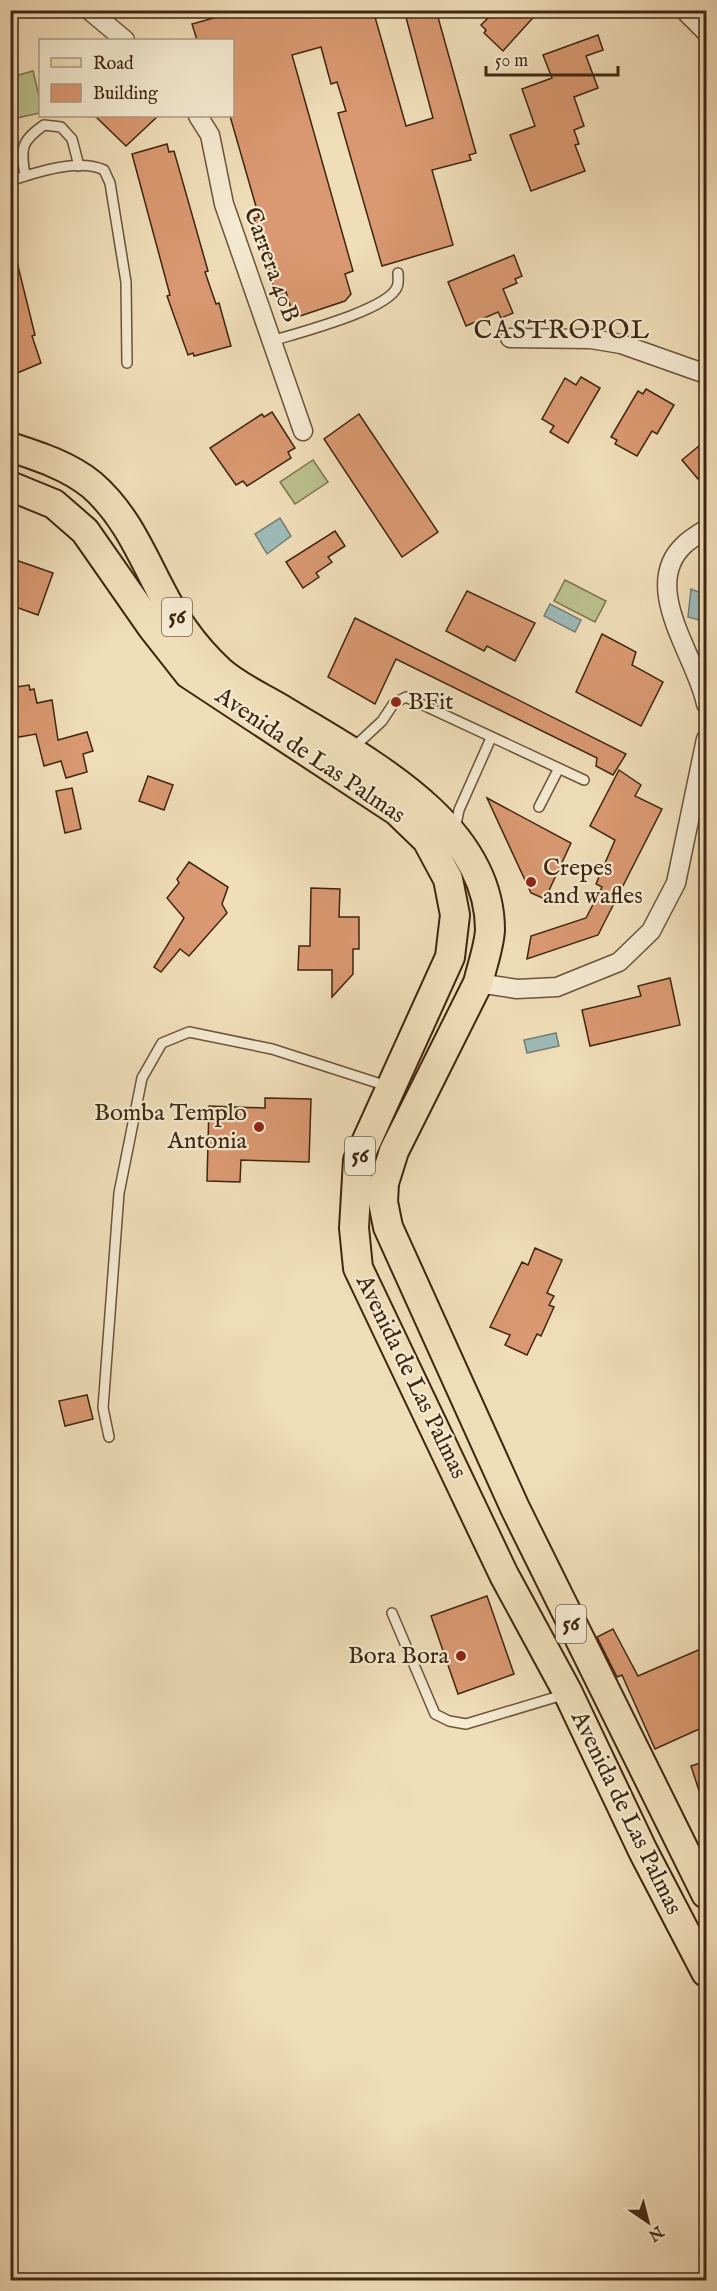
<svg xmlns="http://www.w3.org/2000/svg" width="717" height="2291" viewBox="0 0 717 2291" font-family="'IM FELL English',serif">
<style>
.green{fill:#bbc18e;stroke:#7d744f;stroke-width:1.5}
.water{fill:#9dbab8;stroke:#777f75;stroke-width:1.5}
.building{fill:#da9972;stroke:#3f2610;stroke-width:1.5}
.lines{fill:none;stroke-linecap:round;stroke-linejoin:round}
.lane-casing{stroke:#6b543a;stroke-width:12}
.street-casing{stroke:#6b543a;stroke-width:21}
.primary-casing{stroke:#3f2610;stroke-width:32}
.lane{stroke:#f5ead2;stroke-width:9}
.street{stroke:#f5ead2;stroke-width:18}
.primary{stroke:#f0deb9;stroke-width:28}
.poi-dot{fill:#8f2418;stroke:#f5ead2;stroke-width:2}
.labels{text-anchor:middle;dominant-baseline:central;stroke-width:4.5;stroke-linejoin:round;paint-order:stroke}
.shield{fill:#f5ead2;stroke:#76614a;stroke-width:1.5}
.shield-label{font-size:22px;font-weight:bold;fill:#3f2610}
.street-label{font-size:24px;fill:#3f2610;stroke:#f5ead2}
.poi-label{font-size:24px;fill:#3f2610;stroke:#f5ead2;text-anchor:start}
.neighbourhood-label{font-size:26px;letter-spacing:1.5px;fill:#3f2610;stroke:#f5ead2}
</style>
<rect width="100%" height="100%" fill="#f0deb9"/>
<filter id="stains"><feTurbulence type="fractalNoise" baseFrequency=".00333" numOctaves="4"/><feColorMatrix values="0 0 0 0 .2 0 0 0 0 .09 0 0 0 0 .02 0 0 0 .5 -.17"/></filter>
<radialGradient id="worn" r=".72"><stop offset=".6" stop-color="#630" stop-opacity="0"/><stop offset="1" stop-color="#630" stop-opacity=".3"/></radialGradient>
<g class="green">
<path d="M 33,71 L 40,100 L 40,113 L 17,118 L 11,91 L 11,77 Z"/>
<path d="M 313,460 L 328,482 L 295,504 L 280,482 Z"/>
<path d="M 565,580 L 606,601 L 595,622 L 554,601 Z"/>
</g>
<g class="water">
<path d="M 280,518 L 291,536 L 267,554 L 255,534 Z"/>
<path d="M 691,589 L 706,595 L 706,622 L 688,617 Z"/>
<path d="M 550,604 L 581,620 L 575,632 L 544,616 Z"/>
<path d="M 556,1033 L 559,1046 L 527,1053 L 524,1040 Z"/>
</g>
<g class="building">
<path d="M 242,10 L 373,10 L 406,126 L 433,118 L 404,10 L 436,10 L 476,153 L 469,155 L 471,160 L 432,170 L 453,245 L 382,266 L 338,113 L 346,111 L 337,82 L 331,84 L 321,47 L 292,55 L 353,271 L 345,274 L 351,294 L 345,301 L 294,318 L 286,292 L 276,295 L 254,218 L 259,217 L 230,116 L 232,116 L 232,40 L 197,40 L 192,24 Z"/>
<path d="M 496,10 L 540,10 L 503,51 L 484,33 L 486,30 L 481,25 Z"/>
<path d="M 598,35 L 603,50 L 586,56 L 598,88 L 574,97 L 584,126 L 574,130 L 579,144 L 575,145 L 585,171 L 531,191 L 510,135 L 535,126 L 522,89 L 552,78 L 543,55 Z"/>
<path d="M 95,116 L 158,116 L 126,146 Z"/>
<path d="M 167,144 L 169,152 L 174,151 L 208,271 L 205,272 L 216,304 L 219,303 L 231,346 L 194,356 L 193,353 L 188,355 L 167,296 L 170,295 L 132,154 Z"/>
<path d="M 514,255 L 522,276 L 515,279 L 517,283 L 503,289 L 513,313 L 501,318 L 498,312 L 466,326 L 448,282 Z"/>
<path d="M 10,258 L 16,258 L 35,335 L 32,336 L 41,363 L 10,376 Z"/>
<path d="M 581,377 L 600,388 L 568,443 L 550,432 L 554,426 L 542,419 L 565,378 L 576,385 Z"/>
<path d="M 646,389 L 674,405 L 657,434 L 652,431 L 637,456 L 615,444 L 617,440 L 611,437 L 638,391 L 643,394 Z"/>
<path d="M 272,412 L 295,448 L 288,452 L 291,458 L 247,486 L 243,481 L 236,485 L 210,448 L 262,414 L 264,417 Z"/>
<path d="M 359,414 L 438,532 L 402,557 L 324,439 Z"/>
<path d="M 706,440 L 706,472 L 698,479 L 682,460 Z"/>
<path d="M 335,531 L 345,546 L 328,557 L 332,562 L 316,573 L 319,577 L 303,588 L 286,562 Z"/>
<path d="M 10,558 L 53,573 L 38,615 L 10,605 Z"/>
<path d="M 467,591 L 535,623 L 515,661 L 487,646 L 484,651 L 446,631 Z"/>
<path d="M 355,618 L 626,754 L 613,775 L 596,766 L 597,758 L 396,659 L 375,704 L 328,677 Z"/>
<path d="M 602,634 L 636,652 L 632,665 L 663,682 L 641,726 L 576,692 Z"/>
<path d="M 29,685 L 30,690 L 34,689 L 37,703 L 52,700 L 58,740 L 87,732 L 93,751 L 83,754 L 87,772 L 66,778 L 61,761 L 44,766 L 36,734 L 13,738 L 10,688 Z"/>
<path d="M 619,770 L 641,785 L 635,796 L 662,809 L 598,935 L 527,959 L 531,936 L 586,918 L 602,887 L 596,884 L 615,840 L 590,826 Z"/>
<path d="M 148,776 L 173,785 L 164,810 L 139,801 Z"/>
<path d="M 72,788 L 81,829 L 65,833 L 56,791 Z"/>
<path d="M 487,798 L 571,843 L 545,899 L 531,893 Z"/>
<path d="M 189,862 L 228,887 L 222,904 L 227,913 L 189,956 L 180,949 L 161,972 L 154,967 L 184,918 L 167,898 L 179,883 L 177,879 Z"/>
<path d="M 311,888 L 340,889 L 339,917 L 359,917 L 359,949 L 353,949 L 353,974 L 332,997 L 332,970 L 298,970 L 299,946 L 310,946 Z"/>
<path d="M 670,978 L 680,1025 L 590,1046 L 582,1010 L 641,996 L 638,986 Z"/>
<path d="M 265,1098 L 311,1099 L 309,1162 L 241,1160 L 240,1182 L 207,1181 L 209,1106 L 265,1108 Z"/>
<path d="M 535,1248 L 562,1260 L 547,1293 L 554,1296 L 549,1305 L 554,1307 L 541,1336 L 537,1334 L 527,1355 L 505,1345 L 510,1335 L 490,1327 L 522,1262 L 528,1265 Z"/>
<path d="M 87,1395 L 93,1419 L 65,1426 L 59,1401 Z"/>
<path d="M 487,1596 L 514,1674 L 458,1694 L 431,1616 Z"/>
<path d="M 613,1629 L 638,1676 L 703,1648 L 706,1655 L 706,1726 L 655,1749 L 622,1675 L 617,1677 L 597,1637 Z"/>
<path d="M 706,1761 L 706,1805 L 704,1806 L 691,1766 Z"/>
</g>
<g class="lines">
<g class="lane-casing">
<g id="lane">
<path d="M 25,176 C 21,148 20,142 44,125 L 61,127 L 72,139 L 79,166"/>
<path d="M 10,181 C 37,172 79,158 104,170 L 110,183 L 126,282 L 127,363"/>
<path d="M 272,341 C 297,333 388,310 397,287 C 399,283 398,277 398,273"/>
<path d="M 353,748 L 382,721 L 394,703 L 406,697 L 584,780"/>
<path d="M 539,807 L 558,770"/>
<path d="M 455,829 L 459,810 L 491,738"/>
<path d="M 109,1437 L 103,1408 L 119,1193 L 142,1078 L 162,1043 L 189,1032 L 272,1049 L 387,1086"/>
<path d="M 392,1613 L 435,1714 L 449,1721 L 466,1724 L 566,1694"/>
</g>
</g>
<g class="street-casing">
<g id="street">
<path d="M 89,10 L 125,40"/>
<path d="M 684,10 L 706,32"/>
<path d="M 198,116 L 210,135 L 224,204 L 303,431"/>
<path d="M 510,338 L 591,339 L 621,344 L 706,374"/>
<path d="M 706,529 C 699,534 690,539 684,545 C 639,587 697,657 706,704"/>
<path d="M 478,983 L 517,989 L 557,987 L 619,962 L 651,931 L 676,883 L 706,739"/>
</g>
</g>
<g class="primary-casing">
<g id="primary">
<path d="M 10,447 C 38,456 69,466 92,485 C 137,524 151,583 184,630 C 194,644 207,659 220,671 C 238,687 261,697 281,709 C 360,758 490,821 490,930 C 489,947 482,966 478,983 L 394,1151 L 384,1183 L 383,1202 L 388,1227 L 515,1508 L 706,1894"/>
<path d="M 10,486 L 54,504 L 85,531 L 152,627 L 189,674 L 397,811 L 427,840 L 448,879 L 455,915 L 450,957 L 358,1160 L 354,1228 L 358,1268 L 504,1575 L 568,1693 L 643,1851 L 706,1972"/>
</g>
</g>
<use href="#lane" class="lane"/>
<use href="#street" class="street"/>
<use href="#primary" class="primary"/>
</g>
<g class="poi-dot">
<circle cx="396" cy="702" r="6"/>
<circle cx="531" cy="882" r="6"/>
<circle cx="259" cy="1127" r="6"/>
<circle cx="461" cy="1656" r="6"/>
</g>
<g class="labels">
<g class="shield">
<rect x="162" y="598" width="30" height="38" rx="4.5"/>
<rect x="345" y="1137" width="30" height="38" rx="4.5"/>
<rect x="556" y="1605" width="30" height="38" rx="4.5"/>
</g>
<g class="shield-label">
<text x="177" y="617">56</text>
<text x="360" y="1156">56</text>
<text x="571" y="1624">56</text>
</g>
<g class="street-label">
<text transform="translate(271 265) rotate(70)">Carrera 40B</text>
<text transform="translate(310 756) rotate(34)">Avenida de Las Palmas</text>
<text transform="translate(411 1377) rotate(64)">Avenida de Las Palmas</text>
<text transform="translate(626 1813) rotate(64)">Avenida de Las Palmas</text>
</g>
<g class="poi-label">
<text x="408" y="702">BFit</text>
<text x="543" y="868">Crepes<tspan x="543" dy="28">and wafles</tspan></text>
<text x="247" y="1113" text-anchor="end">Bomba Templo<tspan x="247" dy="28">Antonia</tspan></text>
<text x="449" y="1656" text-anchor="end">Bora Bora</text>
</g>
<g class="neighbourhood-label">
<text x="562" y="330">CASTROPOL</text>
</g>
</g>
<rect width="717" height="2291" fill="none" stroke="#f0deb9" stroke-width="36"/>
<rect x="12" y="12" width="693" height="2267" fill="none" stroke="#3f2610" stroke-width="3"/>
<rect x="18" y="18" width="681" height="2255" fill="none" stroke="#3f2610" stroke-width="1.5"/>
<rect x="39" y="39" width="195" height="78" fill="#f5ead2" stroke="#ac9c84" stroke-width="1.5"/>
<rect x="51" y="58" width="30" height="9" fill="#f0deb9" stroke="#ac9c84" stroke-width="1.5"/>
<text x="93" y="69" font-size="18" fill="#3f2610">Road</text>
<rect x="51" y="84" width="30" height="18" fill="#da9972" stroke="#ac9c84" stroke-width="1.5"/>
<text x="93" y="99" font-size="18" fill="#3f2610">Building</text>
<g transform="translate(648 2222) rotate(145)" stroke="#f5ead2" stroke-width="4.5" paint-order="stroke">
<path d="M0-4.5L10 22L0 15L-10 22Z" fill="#3f2610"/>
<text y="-9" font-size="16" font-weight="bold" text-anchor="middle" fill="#3f2610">N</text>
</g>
<path d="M486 66v9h132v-9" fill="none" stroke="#3f2610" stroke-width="3"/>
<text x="495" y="66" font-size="18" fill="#3f2610" stroke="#f5ead2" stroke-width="4.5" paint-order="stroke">50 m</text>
<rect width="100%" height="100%" filter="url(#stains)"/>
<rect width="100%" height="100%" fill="url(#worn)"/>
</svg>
